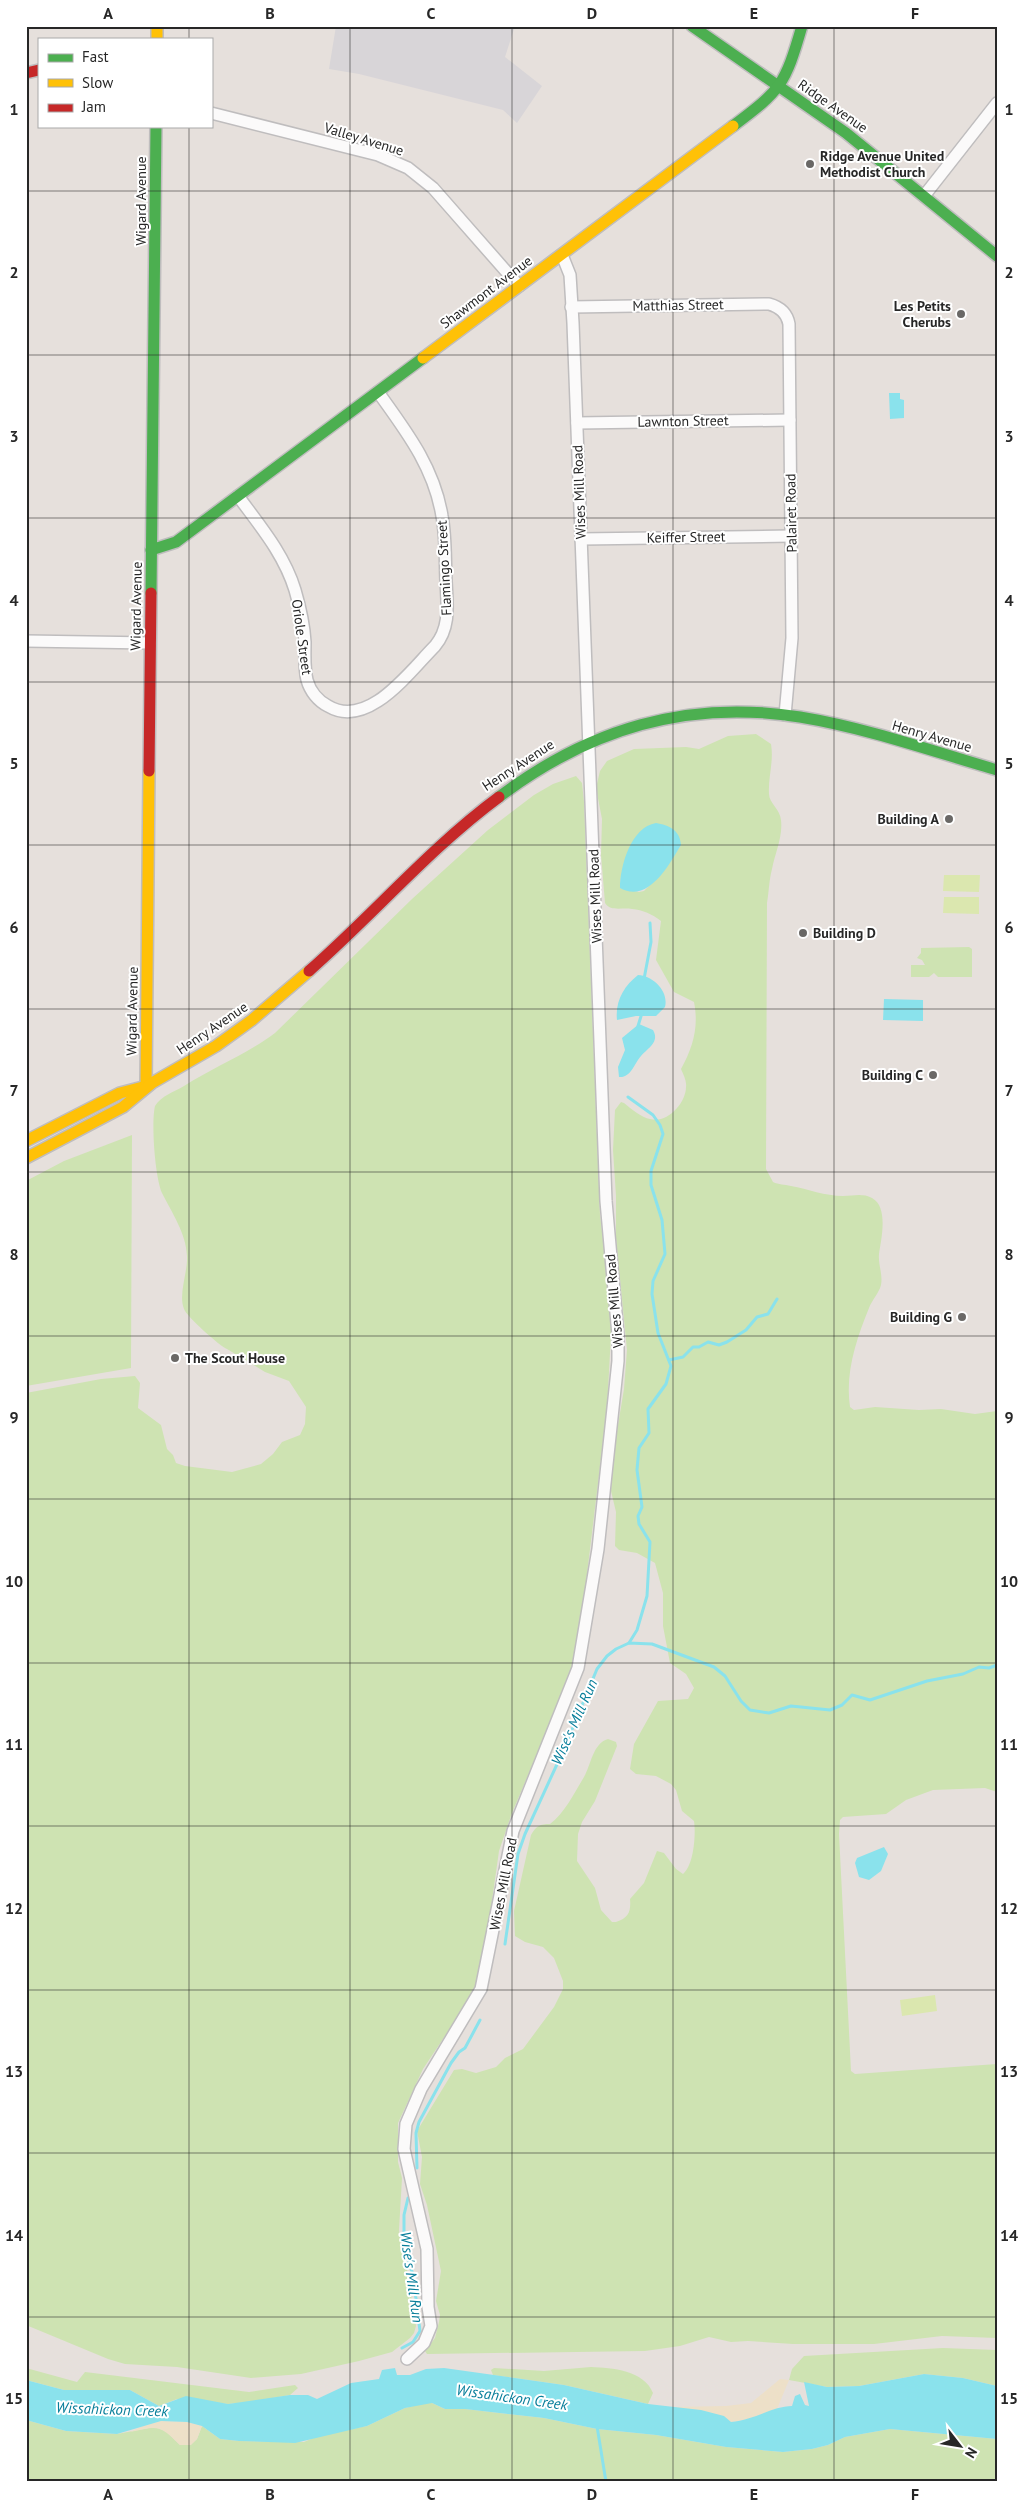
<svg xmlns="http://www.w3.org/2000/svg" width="1023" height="2508" viewBox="0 0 1023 2508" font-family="'PT Sans',sans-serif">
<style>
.industrial{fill:#d8d5d8}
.green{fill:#cee3b2;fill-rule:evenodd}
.sand{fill:#ede0c8}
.pitch{fill:#dbe7af}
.water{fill:#8ae2ec}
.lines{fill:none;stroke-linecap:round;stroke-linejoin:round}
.stream{stroke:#8ae2ec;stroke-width:3}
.street-casing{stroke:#bfbdbe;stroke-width:14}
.fast-casing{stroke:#bfbdbe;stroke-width:14}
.slow-casing{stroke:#bfbdbe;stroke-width:14}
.jam-casing{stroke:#bfbdbe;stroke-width:14}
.street{stroke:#fbfafa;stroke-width:11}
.fast{stroke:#4caf50;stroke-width:11}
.slow{stroke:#ffc107;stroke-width:11}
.jam{stroke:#c62828;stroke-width:11}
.grid{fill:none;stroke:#272727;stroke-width:1;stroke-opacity:0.55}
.poi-dot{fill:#6a6866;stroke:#fff;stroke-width:2}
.labels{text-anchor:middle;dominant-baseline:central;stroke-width:4;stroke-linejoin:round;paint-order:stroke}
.street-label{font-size:14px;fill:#272727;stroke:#fff}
.poi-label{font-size:14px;font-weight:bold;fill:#272727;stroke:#fff;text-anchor:end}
.water-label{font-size:15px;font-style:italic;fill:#077e9a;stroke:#fff}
.neatline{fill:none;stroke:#272727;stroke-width:2}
.grid-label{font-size:16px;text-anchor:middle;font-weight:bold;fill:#272727}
</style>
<rect width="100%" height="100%" fill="#e6e0dc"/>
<path class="industrial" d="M 336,26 L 515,26 L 505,57 L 542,86 L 517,123 L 503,110 L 359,74 L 329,69 Z"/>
<g class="green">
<path d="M 756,734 L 771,744 C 774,761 768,777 769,794 C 769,803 780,809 781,820 C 783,837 775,853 772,869 C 769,880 769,892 767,903 L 766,1169 L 773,1182 C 779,1185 784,1184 791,1186 C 808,1189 825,1196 843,1196 C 854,1196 862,1193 872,1198 C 889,1207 881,1240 879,1254 C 878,1265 883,1274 881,1285 C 879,1293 872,1300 869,1308 C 856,1340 845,1373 850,1407 L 854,1410 L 875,1407 L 919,1410 L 941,1409 L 975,1414 L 997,1411 L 997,1792 L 985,1788 L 933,1790 L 906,1800 L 886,1814 L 843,1817 L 840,1820 L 839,1834 L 851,2071 L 855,2074 L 997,2064 L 997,2338 L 942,2336 L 874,2344 L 793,2344 L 748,2341 L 731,2342 L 709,2337 L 680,2346 L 645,2351 L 427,2354 L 425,2351 L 435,2338 L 439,2322 L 440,2315 L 436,2301 L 441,2271 L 427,2205 L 420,2184 L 422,2157 L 417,2131 L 454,2070 L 462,2069 L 476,2073 L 496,2067 L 505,2058 L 523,2049 L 554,2007 L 563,1989 L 563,1981 L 554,1958 L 543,1947 L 525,1942 L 515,1936 L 514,1911 L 531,1835 C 536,1826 540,1824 550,1824 C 564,1814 575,1792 584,1777 C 591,1765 593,1743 608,1739 L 616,1742 L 617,1746 L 595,1801 L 582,1822 L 578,1834 L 577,1861 L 595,1888 L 601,1910 L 612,1922 L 616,1922 C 629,1918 631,1911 630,1899 L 644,1883 L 657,1851 L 664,1853 L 676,1869 L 683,1874 C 694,1865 696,1834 694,1821 L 682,1811 L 676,1790 L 671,1784 L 656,1776 L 636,1774 L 630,1769 L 634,1744 L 658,1701 L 688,1699 L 694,1688 L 686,1674 L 670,1663 L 663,1626 L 663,1593 L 655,1563 L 637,1553 L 619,1550 L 615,1546 L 616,1512 L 611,1491 L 613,1455 L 624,1389 L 627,1350 L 616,1238 L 616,1196 L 613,1150 L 615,1110 L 621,1102 L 624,1103 C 630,1108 642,1118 650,1119 C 667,1124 686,1103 686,1087 C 687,1081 683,1074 681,1069 C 693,1047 699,1027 694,1002 L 674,992 L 656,960 L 661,921 C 652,914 643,910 632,909 C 622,907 611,912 605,903 L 601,855 L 602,819 L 596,788 L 600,771 L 607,761 L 634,749 L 686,747 L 699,749 L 728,736 ZM 681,845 L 665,869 L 644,891 L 639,892 L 620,888 L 621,876 Z"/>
<path d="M 576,776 L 582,783 L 584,802 L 600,1215 L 611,1308 L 611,1335 L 607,1409 L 583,1607 L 571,1674 L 512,1813 L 499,1851 L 486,1943 L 475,1991 L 423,2069 L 398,2123 L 398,2162 L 402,2178 L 399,2230 L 402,2254 L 407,2269 L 416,2326 L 414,2333 L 410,2338 L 392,2352 L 359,2361 L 301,2374 L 251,2378 L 177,2367 L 125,2364 L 108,2359 L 26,2325 L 26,1393 L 101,1379 L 135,1376 L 140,1383 L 138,1408 L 161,1425 L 167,1449 L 173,1455 L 176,1463 L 185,1466 L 232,1472 L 261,1464 L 273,1454 L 282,1442 L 300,1435 L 305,1424 L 306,1407 L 289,1381 L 265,1372 L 227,1349 C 221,1347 186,1316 184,1309 C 178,1294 188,1272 187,1256 C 186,1233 172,1213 162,1193 C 155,1177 151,1123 155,1106 C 161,1096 174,1092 184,1086 C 214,1067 247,1054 275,1033 L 412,899 L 488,830 L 534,795 L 553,784 Z"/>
<path d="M 969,947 L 972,949 L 972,977 L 938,977 L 934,973 L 929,977 L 911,977 L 911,965 L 925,965 L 922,960 L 917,958 L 921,953 L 921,948 Z"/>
<path d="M 132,1135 L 131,1368 L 26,1386 L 26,1181 L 64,1161 Z"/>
<path d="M 943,2348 L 997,2350 L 997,2386 L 963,2378 L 924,2374 L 859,2386 L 827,2387 L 789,2380 L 792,2369 L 804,2356 Z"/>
<path d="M 591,2367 C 612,2368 644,2370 653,2393 L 648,2404 L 564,2385 L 493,2375 L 491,2370 L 494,2368 L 544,2371 Z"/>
<path d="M 26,2368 L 77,2382 L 85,2372 L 249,2392 L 295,2385 L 298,2388 L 290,2395 L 249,2402 L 228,2404 L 177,2399 L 159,2406 L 130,2390 L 64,2390 L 26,2380 Z"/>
<path d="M 425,2403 L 432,2403 L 445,2409 L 465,2409 L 544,2418 L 597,2429 L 656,2435 L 726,2447 L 783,2452 L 812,2449 L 828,2445 L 845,2437 L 890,2429 L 997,2439 L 997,2482 L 26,2482 L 26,2420 L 66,2431 L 117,2434 L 154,2427 L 166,2431 L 180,2445 L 190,2445 L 197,2439 L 202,2426 L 220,2439 L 239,2441 L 304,2442 L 318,2436 L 367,2426 L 405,2408 Z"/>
</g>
<g class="sand">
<path d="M 780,2379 L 789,2380 L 777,2409 L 755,2418 L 731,2422 C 713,2411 694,2411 673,2407 L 726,2406 L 751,2403 Z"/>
<path d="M 161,2421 L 187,2422 L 202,2426 L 197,2439 L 191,2445 L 180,2445 C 159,2424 158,2426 130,2432 L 145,2425 Z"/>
</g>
<g class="pitch">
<path d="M 944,875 L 980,875 L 979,892 L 943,891 Z"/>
<path d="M 944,897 L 979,897 L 979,914 L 943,913 Z"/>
<path d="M 935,1995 L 937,2011 L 902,2016 L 900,2000 Z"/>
</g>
<g class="water">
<path d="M 889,393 L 900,393 L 900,399 L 904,400 L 904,418 L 890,419 Z"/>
<path d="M 656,823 C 669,825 680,830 681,845 C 669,865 648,904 620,888 C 620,866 631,827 656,823 Z"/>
<path d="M 638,975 C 653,976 669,991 665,1007 L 656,1016 L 636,1016 L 617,1020 C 615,1001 624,986 638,975 Z"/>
<path d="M 884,999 L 923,1000 L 923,1021 L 883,1020 Z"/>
<path d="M 639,1024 L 653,1030 C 660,1042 648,1048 641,1056 C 634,1064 631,1078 619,1077 L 618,1067 L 625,1050 L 622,1038 Z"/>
<path d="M 884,1847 L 888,1854 L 881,1871 L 869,1880 L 859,1877 L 855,1863 L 857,1858 Z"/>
<path d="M 395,2368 L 397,2375 L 410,2375 L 426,2369 L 444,2368 L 564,2385 L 648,2404 L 701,2410 L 724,2416 L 731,2422 C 754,2420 773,2406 792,2406 L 795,2396 L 800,2394 L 805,2405 L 809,2406 L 804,2382 L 827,2387 L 859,2386 L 924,2374 L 963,2378 L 997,2386 L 997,2439 L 890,2429 L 845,2437 L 828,2445 L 812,2449 L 783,2452 L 726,2447 L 656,2435 L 597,2429 L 544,2418 L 465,2409 L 445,2409 L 432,2403 L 405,2408 L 367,2426 L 295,2443 L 239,2441 L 220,2439 L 202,2426 L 187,2422 L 161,2421 L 117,2434 L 66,2431 L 26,2420 L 26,2380 L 64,2390 L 130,2390 L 159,2406 L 186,2396 L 228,2404 L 290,2395 L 308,2395 L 317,2399 L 351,2383 L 379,2379 L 382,2370 Z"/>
</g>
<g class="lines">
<g class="stream">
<path d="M 644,979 L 651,942 L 650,923"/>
<path d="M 638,1026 L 642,1013"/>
<path d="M 628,1097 L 653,1115 L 660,1125 L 663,1134 L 651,1171 L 651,1185 L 662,1220 L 665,1254 L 653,1281 L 652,1294 L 658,1333 L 671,1366 L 666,1384 L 648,1409 L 649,1433 L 639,1448 L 637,1470 L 642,1507 L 638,1516 L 639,1524 L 650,1542 L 647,1596 L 637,1630 L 629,1643"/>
<path d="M 669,1360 L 683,1357 L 693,1347 L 699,1347 L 708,1342 L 719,1345 L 727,1342 L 746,1330 L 757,1317 L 768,1314 L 777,1299"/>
<path d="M 505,1944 L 518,1854 L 525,1834 L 564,1749 L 597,1669 L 607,1656 L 616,1649 L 629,1643 L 652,1644 L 714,1667 L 725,1676 L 741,1701 L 750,1710 L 769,1713 L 791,1706 L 830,1710 L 842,1705 L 852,1695 L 870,1700 L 927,1681 L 963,1674 L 979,1667 L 989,1668 L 997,1665"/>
<path d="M 417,2168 L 416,2133 L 419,2122 L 451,2063 L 459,2052 L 465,2048 L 480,2020"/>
<path d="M 402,2348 L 413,2342 L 420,2331 L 413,2275 L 406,2252 L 404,2231 L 404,2215 L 408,2198"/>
<path d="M 597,2426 L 606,2482"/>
</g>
<g class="street-casing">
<g id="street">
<path d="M 211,113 L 378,155 L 408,168 L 433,188 L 519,286"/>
<path d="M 924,196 L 997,103"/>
<path d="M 571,307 L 769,304 C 780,307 787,313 789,324 L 792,638 L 785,715"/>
<path d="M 577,423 L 790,420"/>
<path d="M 238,496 C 260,526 284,554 295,590 C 300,607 304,625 305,642 C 305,655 304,668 307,680 C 310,691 318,701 328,706 C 368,730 410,671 435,646 C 451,627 447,604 446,581 C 445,559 446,537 442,516 C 434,467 406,431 378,392"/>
<path d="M 581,539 L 791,536"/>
<path d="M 26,641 L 150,643"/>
<path d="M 407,2359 L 424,2343 L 431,2326 L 428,2307 L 427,2249 L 404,2149 L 406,2124 L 421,2089 L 481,1989 L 513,1831 L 578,1668 L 598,1549 L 618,1361 L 618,1335 L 606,1201 L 573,323 L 570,275 L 562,255"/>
</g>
</g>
<g class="fast-casing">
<g id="fast">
<path d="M 692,26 L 846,133 L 997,256"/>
<path d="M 733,126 C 781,90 785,85 802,26"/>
<path d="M 151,550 L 176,542 L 423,358"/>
<path d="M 151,593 L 156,126"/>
<path d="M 499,797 C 589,729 687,699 800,717 C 867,728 932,751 997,770"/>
</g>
</g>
<g class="slow-casing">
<g id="slow">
<path d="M 157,26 L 157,39"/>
<path d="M 423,358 L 733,126"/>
<path d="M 146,1086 L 149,771"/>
<path d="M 26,1141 L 120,1093 L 143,1087"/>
<path d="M 26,1158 L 123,1107 L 152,1083 L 216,1046 L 252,1020 L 309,971"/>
</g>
</g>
<g class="jam-casing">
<g id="jam">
<path d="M 26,73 L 39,70"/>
<path d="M 149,771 L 151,593"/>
<path d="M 309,971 C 374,914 430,848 499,797"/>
</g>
</g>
<use href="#street" class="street"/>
<use href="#fast" class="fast"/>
<use href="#slow" class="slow"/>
<use href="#jam" class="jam"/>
</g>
<path class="grid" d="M 189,26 L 189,39M 350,26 L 350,2482M 512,26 L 512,2482M 673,26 L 673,2482M 834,26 L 834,2482M 189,126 L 189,2482M 26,191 L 997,191M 26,355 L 997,355M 26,518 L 997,518M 26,682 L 997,682M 26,845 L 997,845M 26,1009 L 997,1009M 26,1172 L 997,1172M 26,1336 L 997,1336M 26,1499 L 997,1499M 26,1663 L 997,1663M 26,1826 L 997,1826M 26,1990 L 997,1990M 26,2153 L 997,2153M 26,2317 L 997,2317"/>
<g class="poi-dot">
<circle cx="810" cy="164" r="5"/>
<circle cx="961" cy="314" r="5"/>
<circle cx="949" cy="819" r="5"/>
<circle cx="803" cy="933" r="5"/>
<circle cx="933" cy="1075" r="5"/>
<circle cx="962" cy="1317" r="5"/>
<circle cx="175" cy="1358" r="5"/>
</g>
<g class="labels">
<g class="street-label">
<text transform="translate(833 106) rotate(35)">Ridge Avenue</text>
<text transform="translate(364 139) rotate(17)">Valley Avenue</text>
<text transform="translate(141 201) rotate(-90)">Wigard Avenue</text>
<text transform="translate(486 292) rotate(-37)">Shawmont Avenue</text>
<text transform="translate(678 305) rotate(-1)">Matthias Street</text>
<text transform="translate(683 421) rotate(-1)">Lawnton Street</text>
<text transform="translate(579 492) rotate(-92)">Wises Mill Road</text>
<text transform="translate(791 513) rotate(-91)">Palairet Road</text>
<text transform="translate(686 537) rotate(-1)">Keiffer Street</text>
<text transform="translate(444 568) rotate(-93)">Flamingo Street</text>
<text transform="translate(136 606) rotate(-89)">Wigard Avenue</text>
<text transform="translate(302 637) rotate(82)">Oriole Street</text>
<text transform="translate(932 736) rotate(16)">Henry Avenue</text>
<text transform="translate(518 765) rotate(-33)">Henry Avenue</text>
<text transform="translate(595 896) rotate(-92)">Wises Mill Road</text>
<text transform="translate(132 1011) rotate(-89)">Wigard Avenue</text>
<text transform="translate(212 1028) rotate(-34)">Henry Avenue</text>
<text transform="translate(614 1301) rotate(-95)">Wises Mill Road</text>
<text transform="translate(503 1884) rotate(-79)">Wises Mill Road</text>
</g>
<g class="poi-label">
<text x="820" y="156" text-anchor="start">Ridge Avenue United<tspan x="820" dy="16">Methodist Church</tspan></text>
<text x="951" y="306">Les Petits<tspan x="951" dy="16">Cherubs</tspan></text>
<text x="939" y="819">Building A</text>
<text x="813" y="933" text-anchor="start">Building D</text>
<text x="923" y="1075">Building C</text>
<text x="952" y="1317">Building G</text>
<text x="185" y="1358" text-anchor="start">The Scout House</text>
</g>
<g class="water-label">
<text transform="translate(574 1722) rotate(-66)">Wise's Mill Run</text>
<text transform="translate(412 2277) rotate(82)">Wise's Mill Run</text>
<text transform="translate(512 2397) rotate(8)">Wissahickon Creek</text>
<text transform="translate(112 2409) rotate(2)">Wissahickon Creek</text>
</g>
</g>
<rect width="1023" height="2508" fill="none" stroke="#ffffff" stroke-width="55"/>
<rect x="38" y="38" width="175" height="90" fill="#ffffff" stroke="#a9a9a9"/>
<rect x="48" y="54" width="25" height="8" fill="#4caf50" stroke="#a9a9a9"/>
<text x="82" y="62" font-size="15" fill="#272727">Fast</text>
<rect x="48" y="79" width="25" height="8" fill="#ffc107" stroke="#a9a9a9"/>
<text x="82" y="88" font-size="15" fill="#272727">Slow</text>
<rect x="48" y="104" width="25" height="8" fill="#c62828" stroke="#a9a9a9"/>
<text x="82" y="112" font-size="15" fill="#272727">Jam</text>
<g transform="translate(960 2446) rotate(121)" stroke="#ffffff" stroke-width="4" paint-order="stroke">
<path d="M0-4L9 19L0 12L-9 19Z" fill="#272727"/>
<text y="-8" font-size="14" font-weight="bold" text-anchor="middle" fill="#272727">N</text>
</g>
<rect x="28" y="28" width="968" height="2452" class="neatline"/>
<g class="grid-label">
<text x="108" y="19">A</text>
<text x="270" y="19">B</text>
<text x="431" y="19">C</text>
<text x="592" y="19">D</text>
<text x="754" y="19">E</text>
<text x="915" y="19">F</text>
<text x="14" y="115">1</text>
<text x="1009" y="115">1</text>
<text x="14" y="278">2</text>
<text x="1009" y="278">2</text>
<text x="14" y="442">3</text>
<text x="1009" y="442">3</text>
<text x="14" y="606">4</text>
<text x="1009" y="606">4</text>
<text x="14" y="769">5</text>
<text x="1009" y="769">5</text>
<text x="14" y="933">6</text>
<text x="1009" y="933">6</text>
<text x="14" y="1096">7</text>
<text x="1009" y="1096">7</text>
<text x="14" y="1260">8</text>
<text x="1009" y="1260">8</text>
<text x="14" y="1423">9</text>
<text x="1009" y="1423">9</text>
<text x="14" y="1587">10</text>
<text x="1009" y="1587">10</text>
<text x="14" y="1750">11</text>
<text x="1009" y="1750">11</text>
<text x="14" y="1914">12</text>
<text x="1009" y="1914">12</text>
<text x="14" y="2077">13</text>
<text x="1009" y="2077">13</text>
<text x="14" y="2241">14</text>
<text x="1009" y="2241">14</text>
<text x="14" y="2404">15</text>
<text x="1009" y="2404">15</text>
<text x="108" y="2500">A</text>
<text x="270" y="2500">B</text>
<text x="431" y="2500">C</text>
<text x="592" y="2500">D</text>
<text x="754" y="2500">E</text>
<text x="915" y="2500">F</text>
</g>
</svg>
